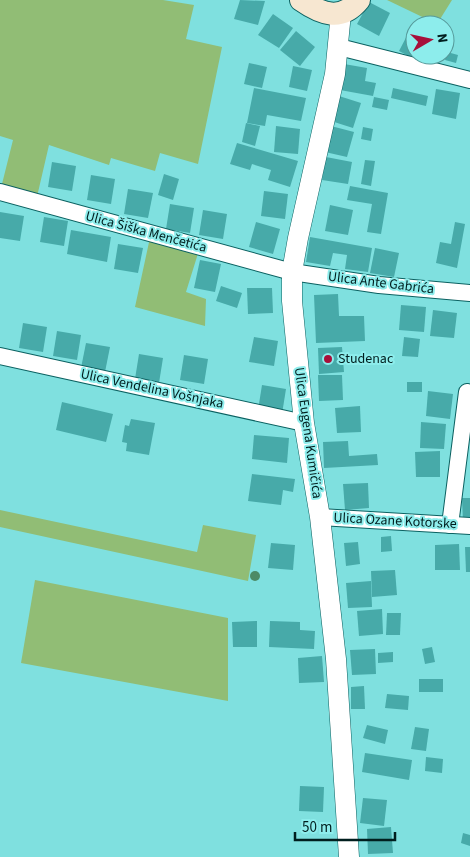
<svg xmlns="http://www.w3.org/2000/svg" width="470" height="857" viewBox="0 0 470 857" font-family="'Source Sans 3',sans-serif">
<style>
.green{fill:#91bd75}
.building{fill:#47aaa9}
.lines{fill:none;stroke-linecap:round;stroke-linejoin:round}
.minor-casing{stroke:#0b6161;stroke-width:18}
.tertiary-casing{stroke:#0b6161;stroke-width:21}
.secondary-casing{stroke:#0b6161;stroke-width:24}
.minor{stroke:#fff;stroke-width:16}
.tertiary{stroke:#fff;stroke-width:20}
.secondary{stroke:#f7e7d1;stroke-width:22}
.tree{fill:#4c8a66}
.poi-dot{fill:#a70f3a;stroke:#8dedec;stroke-width:2}
.labels{text-anchor:middle;dominant-baseline:central;stroke-width:4;stroke-linejoin:round;paint-order:stroke}
.street-label{font-size:14px;fill:#001e1e;stroke:#8dedec}
.poi-label{font-size:14px;fill:#001e1e;stroke:#8dedec;text-anchor:start}
</style>
<rect width="100%" height="100%" fill="#7fe0df"/>
<g class="green">
<path d="M 0,0 L 163,0 L 194,5 L 186,39 L 222,47 L 198,164 L 160,153 L 155,171 L 111,158 L 109,165 L 49,145 L 36,201 L 0,192 L 13,140 L 0,136 Z"/>
<path d="M 387,0 L 452,0 L 437,24 Z"/>
<path d="M 151,233 L 200,247 L 186,292 L 206,299 L 205,326 L 135,307 Z"/>
<path d="M 0,510 L 197,552 L 203,525 L 256,535 L 248,581 L 0,527 Z"/>
<path d="M 35,580 L 228,618 L 228,701 L 21,663 Z"/>
</g>
<g class="building">
<path d="M 240,0 L 265,1 L 258,25 L 234,19 Z"/>
<path d="M 369,2 L 390,13 L 379,36 L 357,24 Z"/>
<path d="M 273,14 L 293,28 L 279,48 L 258,35 Z"/>
<path d="M 411,28 L 415,31 L 415,55 L 424,55 L 420,62 L 399,51 Z"/>
<path d="M 296,31 L 315,47 L 300,66 L 280,50 Z"/>
<path d="M 447,52 L 458,55 L 456,63 L 445,60 Z"/>
<path d="M 249,63 L 267,67 L 262,88 L 244,84 Z"/>
<path d="M 344,64 L 367,68 L 365,81 L 376,83 L 373,96 L 340,90 Z"/>
<path d="M 293,66 L 312,70 L 307,91 L 289,87 Z"/>
<path d="M 254,88 L 306,98 L 301,121 L 267,115 L 265,126 L 247,123 Z"/>
<path d="M 393,88 L 428,96 L 426,106 L 391,98 Z"/>
<path d="M 436,89 L 460,93 L 456,119 L 432,114 Z"/>
<path d="M 339,96 L 361,103 L 353,128 L 331,121 Z"/>
<path d="M 374,97 L 389,100 L 387,110 L 372,107 Z"/>
<path d="M 246,123 L 260,126 L 255,146 L 242,142 Z"/>
<path d="M 276,126 L 300,129 L 298,154 L 274,152 Z"/>
<path d="M 331,126 L 354,132 L 347,157 L 325,152 Z"/>
<path d="M 363,127 L 373,129 L 371,141 L 361,139 Z"/>
<path d="M 237,143 L 298,161 L 290,187 L 268,180 L 271,170 L 252,164 L 250,170 L 230,164 Z"/>
<path d="M 326,157 L 352,162 L 348,184 L 322,180 Z"/>
<path d="M 365,160 L 375,161 L 371,186 L 361,184 Z"/>
<path d="M 52,162 L 76,166 L 72,191 L 48,187 Z"/>
<path d="M 164,174 L 179,179 L 173,200 L 158,195 Z"/>
<path d="M 91,175 L 115,179 L 111,204 L 87,200 Z"/>
<path d="M 350,186 L 388,193 L 381,234 L 367,232 L 372,204 L 347,200 Z"/>
<path d="M 128,189 L 153,193 L 148,218 L 124,214 Z"/>
<path d="M 264,191 L 288,194 L 285,219 L 261,216 Z"/>
<path d="M 170,204 L 194,208 L 190,233 L 166,229 Z"/>
<path d="M 330,205 L 353,210 L 348,235 L 325,231 Z"/>
<path d="M 203,210 L 227,214 L 223,239 L 199,235 Z"/>
<path d="M 0,212 L 24,216 L 20,241 L 0,238 Z"/>
<path d="M 44,217 L 68,221 L 64,246 L 40,242 Z"/>
<path d="M 256,222 L 280,229 L 273,254 L 249,247 Z"/>
<path d="M 455,222 L 465,224 L 457,268 L 436,263 L 440,242 L 451,244 Z"/>
<path d="M 71,230 L 111,237 L 107,262 L 67,254 Z"/>
<path d="M 310,237 L 372,248 L 368,272 L 345,269 L 347,255 L 333,253 L 330,266 L 306,262 Z"/>
<path d="M 118,244 L 143,248 L 138,273 L 114,269 Z"/>
<path d="M 375,248 L 399,253 L 394,277 L 370,273 Z"/>
<path d="M 200,260 L 221,264 L 215,292 L 194,288 Z"/>
<path d="M 221,286 L 242,293 L 237,308 L 216,301 Z"/>
<path d="M 247,288 L 272,288 L 273,313 L 248,314 Z"/>
<path d="M 338,294 L 339,316 L 364,316 L 365,341 L 316,343 L 314,295 Z"/>
<path d="M 401,305 L 426,307 L 424,332 L 399,330 Z"/>
<path d="M 433,310 L 457,313 L 454,338 L 430,336 Z"/>
<path d="M 23,323 L 47,327 L 43,352 L 19,348 Z"/>
<path d="M 57,331 L 81,335 L 77,360 L 53,356 Z"/>
<path d="M 254,337 L 278,341 L 274,366 L 249,362 Z"/>
<path d="M 404,337 L 420,339 L 418,357 L 402,356 Z"/>
<path d="M 86,343 L 110,347 L 105,372 L 81,368 Z"/>
<path d="M 342,347 L 344,372 L 319,374 L 318,348 Z"/>
<path d="M 139,354 L 163,358 L 159,383 L 135,379 Z"/>
<path d="M 184,355 L 208,359 L 204,384 L 180,380 Z"/>
<path d="M 318,375 L 342,375 L 343,400 L 319,401 Z"/>
<rect x="407" y="382" width="15" height="10"/>
<path d="M 262,385 L 286,389 L 282,414 L 258,410 Z"/>
<path d="M 428,391 L 453,394 L 450,419 L 426,416 Z"/>
<path d="M 62,402 L 113,414 L 106,442 L 56,430 Z"/>
<path d="M 360,406 L 361,432 L 337,433 L 335,408 Z"/>
<path d="M 131,419 L 155,423 L 149,455 L 126,451 L 127,443 L 122,442 L 125,425 L 129,426 Z"/>
<path d="M 421,422 L 446,424 L 444,449 L 420,448 Z"/>
<path d="M 254,435 L 289,438 L 287,463 L 252,459 Z"/>
<path d="M 348,441 L 349,456 L 377,454 L 378,465 L 324,468 L 323,442 Z"/>
<path d="M 440,451 L 440,477 L 416,477 L 415,452 Z"/>
<path d="M 252,474 L 295,479 L 293,492 L 283,490 L 281,505 L 248,501 Z"/>
<path d="M 368,483 L 369,508 L 345,510 L 343,484 Z"/>
<path d="M 462,498 L 470,498 L 470,523 L 463,523 Z"/>
<path d="M 391,536 L 392,551 L 381,552 L 381,537 Z"/>
<path d="M 358,542 L 360,564 L 346,566 L 344,543 Z"/>
<path d="M 271,543 L 295,545 L 293,570 L 268,568 Z"/>
<path d="M 459,544 L 460,570 L 435,570 L 435,545 Z"/>
<path d="M 465,547 L 470,547 L 470,572 L 466,572 Z"/>
<path d="M 395,570 L 397,595 L 372,597 L 371,571 Z"/>
<path d="M 371,581 L 372,607 L 348,608 L 346,583 Z"/>
<path d="M 382,609 L 383,634 L 359,636 L 357,611 Z"/>
<path d="M 387,613 L 401,613 L 400,635 L 386,635 Z"/>
<path d="M 257,621 L 257,647 L 233,647 L 232,622 Z"/>
<path d="M 270,621 L 300,622 L 300,630 L 315,631 L 314,649 L 269,647 Z"/>
<path d="M 432,647 L 435,662 L 425,664 L 422,649 Z"/>
<path d="M 375,649 L 376,674 L 352,675 L 350,650 Z"/>
<path d="M 393,652 L 393,662 L 378,663 L 378,653 Z"/>
<path d="M 322,656 L 324,682 L 299,683 L 298,658 Z"/>
<rect x="419" y="679" width="24" height="13"/>
<path d="M 364,686 L 365,709 L 351,709 L 351,687 Z"/>
<path d="M 387,694 L 409,696 L 408,710 L 385,708 Z"/>
<path d="M 367,725 L 388,730 L 385,744 L 363,738 Z"/>
<path d="M 415,727 L 429,729 L 426,751 L 411,749 Z"/>
<path d="M 365,753 L 412,760 L 409,780 L 362,772 Z"/>
<path d="M 426,757 L 443,759 L 442,773 L 425,771 Z"/>
<path d="M 300,786 L 324,787 L 323,812 L 299,811 Z"/>
<path d="M 363,798 L 387,800 L 384,826 L 360,823 Z"/>
<path d="M 391,827 L 393,853 L 368,854 L 367,829 Z"/>
<path d="M 463,833 L 470,835 L 470,846 L 461,843 Z"/>
</g>
<g class="lines">
<g class="minor-casing">
<g id="minor">
<path d="M 339,47 L 470,80"/>
<path d="M 0,192 L 292,272 L 379,285 L 470,293"/>
<path d="M 0,356 L 304,423"/>
<path d="M 320,517 L 470,526"/>
<path d="M 450,525 L 467,392"/>
</g>
</g>
<g class="tertiary-casing">
<path id="tertiary" d="M 341,13 L 335,74 L 298,238 L 292,272 L 292,301 L 304,423 L 320,517 L 336,659 L 349,857"/>
</g>
<g class="secondary-casing">
<path id="secondary" d="M 301,0 C 321,14 341,22 359,0"/>
</g>
<use href="#minor" class="minor"/>
<use href="#tertiary" class="tertiary"/>
<use href="#secondary" class="secondary"/>
</g>
<circle class="tree" cx="255" cy="576" r="5"/>
<circle class="poi-dot" cx="328" cy="359" r="5"/>
<g class="labels">
<g class="street-label">
<text transform="translate(146 232) rotate(15)">Ulica Šiška Menčetića</text>
<text transform="translate(381 283) rotate(7)">Ulica Ante Gabrića</text>
<text transform="translate(152 389) rotate(12)">Ulica Vendelina Vošnjaka</text>
<text transform="translate(308 433) rotate(82)">Ulica Eugena Kumičića</text>
<text transform="translate(395 521) rotate(3)">Ulica Ozane Kotorske</text>
</g>
<g class="poi-label">
<text x="338" y="359">Studenac</text>
</g>
</g>
<g transform="translate(430 40) rotate(81)"><circle r="24" fill="#8dedec" stroke="#559a9a"/>
<path d="M0-4L9 19L0 12L-9 19Z" fill="#a70f3a"/>
<text y="-8" font-size="14" font-weight="bold" text-anchor="middle" fill="#001e1e">N</text>
</g>
<path d="M295 832v8h100v-8" fill="none" stroke="#001e1e" stroke-width="2.5"/>
<text x="302" y="832" font-size="15" fill="#001e1e" stroke="#8dedec" stroke-width="4" paint-order="stroke">50 m</text>
</svg>
